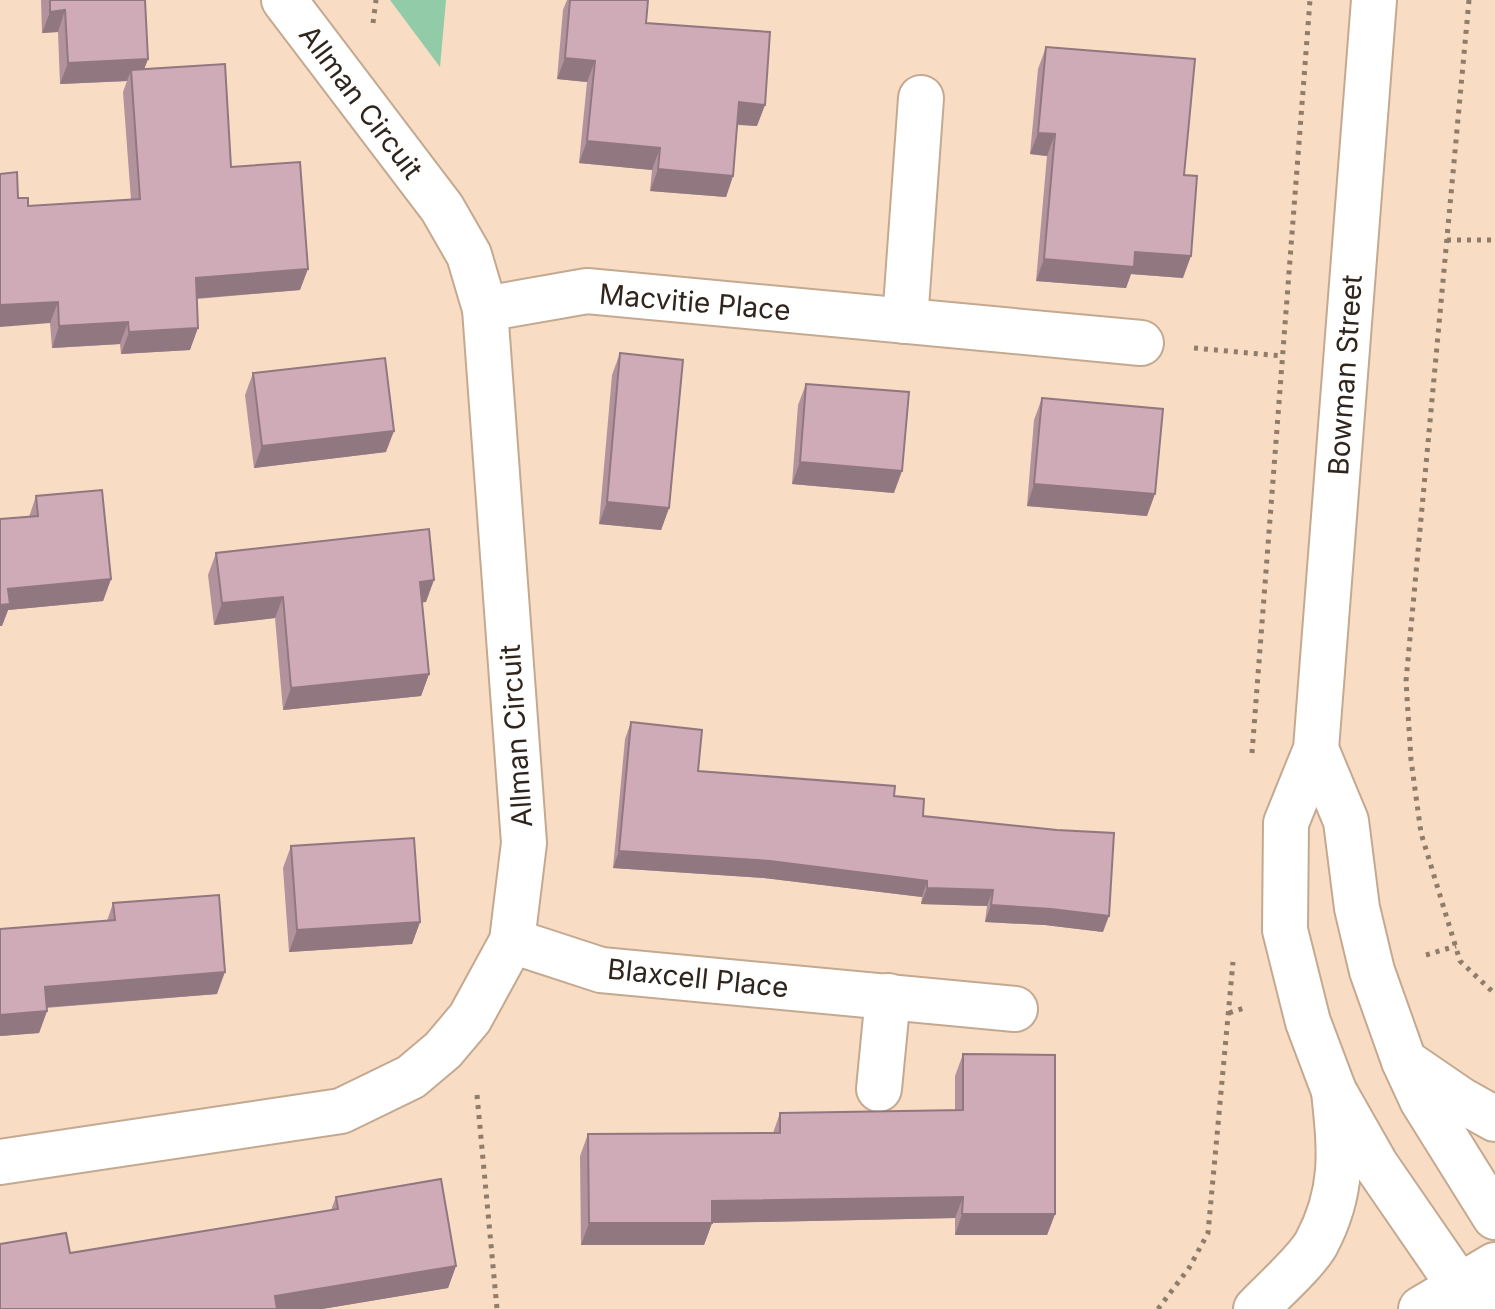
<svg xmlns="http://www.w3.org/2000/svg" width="1495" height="1309" viewBox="0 0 1495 1309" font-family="Inter,sans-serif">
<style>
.green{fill:#92cba7}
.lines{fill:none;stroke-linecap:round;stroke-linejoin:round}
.minor-casing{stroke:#c4a991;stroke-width:48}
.major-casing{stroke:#c4a991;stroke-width:48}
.path{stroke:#8f7c6b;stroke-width:5;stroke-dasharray:4 6;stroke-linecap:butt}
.minor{stroke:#fff;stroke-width:44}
.major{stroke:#fff;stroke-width:44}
.wall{fill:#b2929d}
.shaded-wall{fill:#917780}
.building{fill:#cfaab7;stroke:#917780;stroke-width:2}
.labels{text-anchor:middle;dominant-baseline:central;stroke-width:6;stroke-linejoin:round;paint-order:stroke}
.street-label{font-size:28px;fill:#30251c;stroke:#fff}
</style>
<rect width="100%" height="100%" fill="#f8dcc3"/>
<path class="green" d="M 390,0 L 446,0 L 440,67 Z"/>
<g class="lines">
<g class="minor-casing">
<g id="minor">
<path d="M 1374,0 L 1316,749 L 1286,823 L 1285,930 L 1308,1022 L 1334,1091 L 1376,1165 L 1460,1287 L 1495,1303"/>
<path d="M 485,309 L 587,291 L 1141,343"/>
<path d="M 905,321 L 921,98"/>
<path d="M 1316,749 L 1346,821 L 1357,908 L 1372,971 L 1404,1061 L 1422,1100 L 1495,1217"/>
<path d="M 512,941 L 601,970 L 1015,1009"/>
<path d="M 879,1089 L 888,996"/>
<path d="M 0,1162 L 341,1111 L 411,1077 L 443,1050 L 470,1018 L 512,941 L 524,843 L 485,309 L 469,255 L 442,208 L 284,0"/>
</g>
</g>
<g class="major-casing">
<g id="major">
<path d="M 1404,1061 L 1461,1100 L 1495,1119"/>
<path d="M 1256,1309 C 1273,1291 1305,1263 1316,1244 C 1345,1190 1340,1149 1334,1091"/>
<path d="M 1421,1309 L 1495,1265"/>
</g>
</g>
<g class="path">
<path d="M 1469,0 L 1406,681 L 1411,760 L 1421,833 L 1460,961 L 1495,994"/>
<path d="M 373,23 L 376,0"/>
<path d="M 1447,240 L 1495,240"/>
<path d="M 1194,348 L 1282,356"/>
<path d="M 1252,753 L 1310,0"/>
<path d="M 1426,955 L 1456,946"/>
<path d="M 1229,1013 L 1247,1007"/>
<path d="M 477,1095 L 497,1309"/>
<path d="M 1158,1309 L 1189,1268 L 1208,1233 L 1233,962"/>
</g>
<use href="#minor" class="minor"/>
<use href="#major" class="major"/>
</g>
<g class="wall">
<path d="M 41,0 L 145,0 L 148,59 L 144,69 L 231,167 L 300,290 L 197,299 L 190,350 L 121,354 L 120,344 L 52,348 L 50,323 L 18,198 L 28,206 L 131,200 L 123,92 L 127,81 L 60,84 L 58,32 L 42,33 Z"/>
<path d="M 567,0 L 648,0 L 646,23 L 757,126 L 737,125 L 733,176 L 726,197 L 650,191 L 652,170 L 579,163 L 587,82 L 557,79 L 563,10 Z"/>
<path d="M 1046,47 L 1184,175 L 1183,278 L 1131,274 L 1126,288 L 1036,281 L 1047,156 L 1030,154 L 1038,69 Z"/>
<path d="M 620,353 L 669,508 L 661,530 L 599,524 L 612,375 Z"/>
<path d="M 253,373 L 386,452 L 254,468 L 245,395 Z"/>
<path d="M 806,384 L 894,493 L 792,484 L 798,405 Z"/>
<path d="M 1042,398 L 1147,516 L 1027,506 L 1034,420 Z"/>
<path d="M 36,496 L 111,579 L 103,601 L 8,610 L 2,626 L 29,517 Z"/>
<path d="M 216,553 L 426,602 L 422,602 L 429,674 L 421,696 L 283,710 L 275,618 L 214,625 L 208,575 Z"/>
<path d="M 631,722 L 698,771 L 894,796 L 923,816 L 1103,932 L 1045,925 L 985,922 L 987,906 L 921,904 L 922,897 L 764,878 L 613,868 L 625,739 Z"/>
<path d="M 291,846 L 420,922 L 412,944 L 289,952 L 283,868 Z"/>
<path d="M 113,903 L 217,994 L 46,1008 L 47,1011 L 39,1033 L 0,1036 L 107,921 Z"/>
<path d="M 963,1054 L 1055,1214 L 1047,1235 L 955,1235 L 955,1218 L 712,1223 L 704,1245 L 581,1245 L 580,1156 L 588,1134 L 773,1133 L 780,1113 L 955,1110 L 955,1076 Z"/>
<path d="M 336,1197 L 456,1266 L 448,1288 L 322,1309 L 0,1309 L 70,1253 L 331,1210 Z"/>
</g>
<g class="shaded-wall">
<path d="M 65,10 L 58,32 L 42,33 L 50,12 Z"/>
<path d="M 565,58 L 595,61 L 587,82 L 557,79 Z"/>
<path d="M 148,59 L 140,80 L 131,70 L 127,81 L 60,84 L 68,63 Z"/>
<path d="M 739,102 L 765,105 L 757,126 L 731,124 Z"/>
<path d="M 1038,133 L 1055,134 L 1047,156 L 1030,154 Z"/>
<path d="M 587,141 L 660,148 L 652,170 L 579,163 Z"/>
<path d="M 658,169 L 733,176 L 726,197 L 650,191 Z"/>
<path d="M 1135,252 L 1191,256 L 1183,278 L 1131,274 L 1126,288 L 1036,281 L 1044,259 Z"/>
<path d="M 308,269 L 300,290 L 188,299 L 196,278 Z"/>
<path d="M 58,302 L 50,323 L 0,327 L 0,305 Z"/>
<path d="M 128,322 L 120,344 L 52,348 L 59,326 Z"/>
<path d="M 198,328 L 190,350 L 121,354 L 129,332 Z"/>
<path d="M 394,431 L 386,452 L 254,468 L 262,446 Z"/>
<path d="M 800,462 L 902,471 L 894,493 L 792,484 Z"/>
<path d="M 1034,484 L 1155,494 L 1147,516 L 1027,506 Z"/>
<path d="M 607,502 L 669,508 L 661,530 L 599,524 Z"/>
<path d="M 111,579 L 103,601 L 8,610 L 2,626 L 0,626 L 0,605 L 8,589 Z"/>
<path d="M 434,580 L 426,602 L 412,604 L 420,582 Z"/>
<path d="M 283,597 L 275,618 L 214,625 L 222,603 Z"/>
<path d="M 429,674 L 421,696 L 283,710 L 291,688 Z"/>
<path d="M 619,851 L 770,861 L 927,881 L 922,897 L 764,878 L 613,868 Z"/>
<path d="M 927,888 L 993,890 L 987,906 L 921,904 Z"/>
<path d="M 991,905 L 1051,909 L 1109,916 L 1103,932 L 1045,925 L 985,922 Z"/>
<path d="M 420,922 L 412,944 L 289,952 L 297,930 Z"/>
<path d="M 225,972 L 217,994 L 37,1008 L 45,987 Z"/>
<path d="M 47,1011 L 39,1033 L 0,1036 L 0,1015 Z"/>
<path d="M 963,1197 L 955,1218 L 706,1223 L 712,1223 L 704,1245 L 581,1245 L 589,1223 L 712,1201 Z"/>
<path d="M 962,1214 L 1055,1214 L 1047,1235 L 955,1235 Z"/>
<path d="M 456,1266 L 448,1288 L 322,1309 L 270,1309 L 275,1296 Z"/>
</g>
<g class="building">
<path d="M 50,0 L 145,0 L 148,59 L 68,63 L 65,10 L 50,12 Z"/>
<path d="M 570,0 L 648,0 L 646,23 L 770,32 L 765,105 L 739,102 L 733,176 L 658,169 L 660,148 L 587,141 L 595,61 L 565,58 Z"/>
<path d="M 1046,47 L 1195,59 L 1184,175 L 1197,176 L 1191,256 L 1135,252 L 1134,267 L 1044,259 L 1055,134 L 1038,133 Z"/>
<path d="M 225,64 L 231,167 L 300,162 L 308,269 L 196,278 L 198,328 L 129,332 L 128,322 L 59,326 L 58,302 L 0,305 L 0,174 L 17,172 L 18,198 L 28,198 L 28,206 L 140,199 L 131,70 Z"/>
<path d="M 620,353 L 683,360 L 669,508 L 607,502 Z"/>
<path d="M 385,358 L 394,431 L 262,446 L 253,373 Z"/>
<path d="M 806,384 L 909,392 L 902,471 L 800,462 Z"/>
<path d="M 1042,398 L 1163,409 L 1155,494 L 1034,484 Z"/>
<path d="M 102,490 L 111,579 L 8,589 L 10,604 L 0,605 L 0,519 L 38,516 L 36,496 Z"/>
<path d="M 429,529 L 434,580 L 420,582 L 429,674 L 291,688 L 283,597 L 222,603 L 216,553 Z"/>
<path d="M 631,722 L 702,730 L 698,771 L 895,786 L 894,796 L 924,799 L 923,816 L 1057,830 L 1114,833 L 1109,916 L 1051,909 L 991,905 L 993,890 L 927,888 L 927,881 L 770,861 L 619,851 Z"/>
<path d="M 414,838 L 420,922 L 297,930 L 291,846 Z"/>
<path d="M 219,895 L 225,972 L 45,987 L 47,1011 L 0,1015 L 0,929 L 115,920 L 113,903 Z"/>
<path d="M 963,1054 L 1055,1055 L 1055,1214 L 962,1214 L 963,1197 L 712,1201 L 712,1223 L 589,1223 L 588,1134 L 780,1133 L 780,1113 L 963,1110 Z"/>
<path d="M 441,1179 L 456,1266 L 275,1296 L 277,1309 L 0,1309 L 0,1244 L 66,1233 L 70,1253 L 338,1209 L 336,1197 Z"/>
</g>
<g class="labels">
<g class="street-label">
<text transform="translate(361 102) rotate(53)">Allman Circuit</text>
<text transform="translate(695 302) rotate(5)">Macvitie Place</text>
<text transform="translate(1345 375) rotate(-86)">Bowman Street</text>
<text transform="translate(516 736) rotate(-94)">Allman Circuit</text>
<text transform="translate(698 978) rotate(6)">Blaxcell Place</text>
</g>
</g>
</svg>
